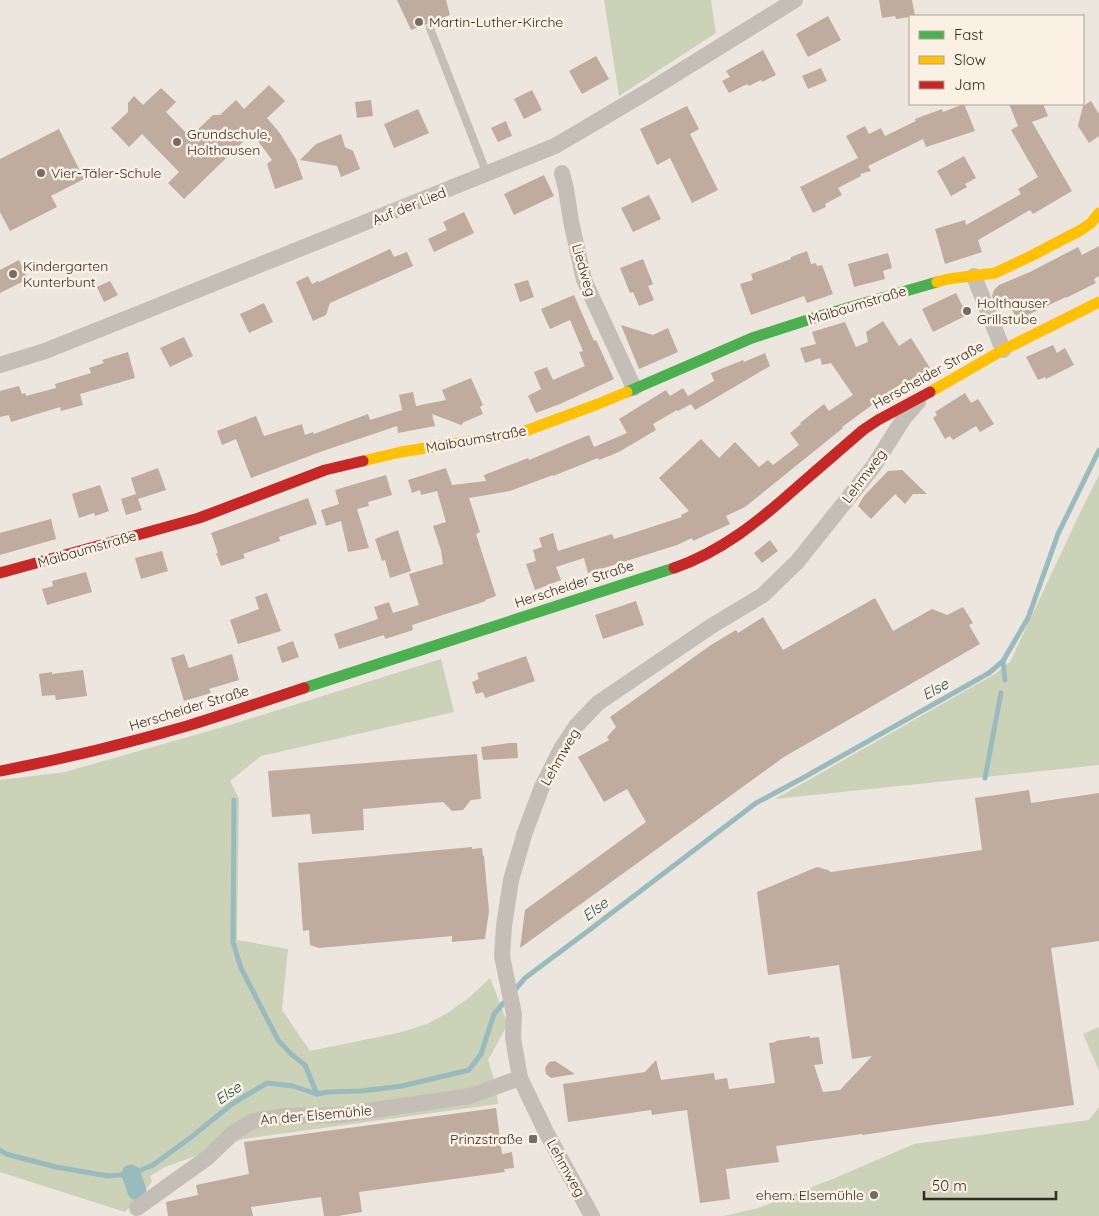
<svg xmlns="http://www.w3.org/2000/svg" width="1099" height="1216" viewBox="0 0 1099 1216" font-family="Quicksand,sans-serif">
<style>
.green{fill:#cbd2b7}
.lines{fill:none;stroke-linecap:round;stroke-linejoin:round}
.stream{stroke:#99bbbe;stroke-width:5}
.canal{stroke:#99bbbe;stroke-width:19}
.building{fill:#c0ab9f}
.lane{stroke:#c4beb7;stroke-width:8}
.street{stroke:#c4beb7;stroke-width:16}
.fast{stroke:#4caf50;stroke-width:11}
.slow{stroke:#ffc107;stroke-width:11}
.jam{stroke:#c62828;stroke-width:11}
.poi-dot{fill:#756c66;stroke:#faf1e4;stroke-width:2}
.labels{text-anchor:middle;dominant-baseline:central;stroke-width:5;stroke-linejoin:round;paint-order:stroke}
.poi-label{font-size:14px;fill:#352b26;stroke:#faf1e4;text-anchor:start}
.street-label{font-size:14px;fill:#352b26;stroke:#faf1e4}
.water-label{font-size:15px;font-style:italic;fill:#1a4f57;stroke:#faf1e4}
</style>
<rect width="100%" height="100%" fill="#ece6de"/>
<g class="green">
<path d="M 604,0 L 711,0 L 716,33 L 619,96 Z"/>
<path d="M 1099,475 L 1099,765 L 775,799 L 995,674 L 1010,662 L 1079,515 Z"/>
<path d="M 441,659 L 454,712 L 261,756 L 230,781 L 239,798 L 237,940 L 288,949 L 282,1010 L 310,1051 L 402,1032 L 427,1024 L 449,1012 L 470,997 L 490,978 L 508,1024 L 488,1060 L 495,1082 L 498,1104 L 243,1139 L 165,1167 L 150,1176 L 152,1182 L 125,1212 L 0,1172 L 0,780 L 65,772 L 230,725 Z"/>
<path d="M 1099,1027 L 1099,1071 L 1083,1034 Z"/>
<path d="M 1099,1107 L 1099,1216 L 724,1216 L 758,1208 L 835,1178 L 914,1144 L 1089,1120 Z"/>
</g>
<g class="lines">
<g class="stream">
<path d="M 1003,661 L 1005,680"/>
<path d="M 985,778 L 1001,693"/>
<path d="M 234,800 L 233,942 L 241,968 L 278,1040 L 291,1054 L 305,1065 L 317,1094"/>
<path d="M 513,992 L 525,978 L 588,931 L 756,803 L 801,779 L 989,673 L 1003,661 L 1028,618 L 1058,534 L 1099,450"/>
<path d="M 0,1150 L 6,1154 L 56,1167 L 108,1176 L 131,1174 L 153,1165 L 190,1138 L 232,1104 L 267,1083 L 293,1086 L 317,1094 L 328,1092 L 361,1091 L 402,1086 L 469,1070 L 481,1054 L 494,1014 L 507,999"/>
</g>
<path class="canal" d="M 131,1174 L 137,1191"/>
</g>
<g class="building">
<path d="M 397,0 L 446,0 L 450,15 L 411,30 Z"/>
<path d="M 879,0 L 912,0 L 915,16 L 896,19 L 895,16 L 882,18 Z"/>
<path d="M 828,16 L 841,40 L 808,57 L 796,34 Z"/>
<path d="M 763,50 L 776,75 L 762,82 L 761,80 L 749,86 L 747,84 L 729,93 L 722,81 L 730,77 L 726,71 Z"/>
<path d="M 596,56 L 609,79 L 582,94 L 569,71 Z"/>
<path d="M 821,68 L 827,81 L 808,89 L 802,76 Z"/>
<path d="M 269,85 L 285,101 L 267,118 L 279,132 L 296,159 L 303,179 L 275,189 L 267,164 L 272,160 L 261,145 L 252,133 L 184,199 L 168,183 L 179,172 L 142,134 L 129,147 L 111,128 L 128,112 L 128,103 L 134,96 L 143,105 L 161,88 L 176,102 L 166,112 L 190,137 L 213,115 L 220,115 L 236,100 L 244,109 Z"/>
<path d="M 532,90 L 542,110 L 524,119 L 514,99 Z"/>
<path d="M 371,100 L 373,116 L 357,118 L 355,102 Z"/>
<path d="M 1091,101 L 1099,114 L 1099,136 L 1089,143 L 1078,126 L 1083,106 Z"/>
<path d="M 964,104 L 975,131 L 926,147 L 923,139 L 868,166 L 871,171 L 860,174 L 861,176 L 838,188 L 842,195 L 825,204 L 826,207 L 813,213 L 800,187 L 858,158 L 846,136 L 865,126 L 869,134 L 881,128 L 885,136 L 916,121 L 915,119 L 942,109 L 943,112 Z"/>
<path d="M 1009,104 L 1043,104 L 1048,116 L 1032,122 L 1072,191 L 1033,214 L 1030,210 L 978,240 L 982,252 L 945,264 L 935,229 L 965,220 L 966,225 L 1021,194 L 1018,189 L 1038,177 L 1011,130 L 1018,126 Z"/>
<path d="M 687,106 L 699,129 L 690,134 L 718,190 L 692,203 L 670,158 L 657,165 L 640,129 Z"/>
<path d="M 418,109 L 429,133 L 394,148 L 384,124 Z"/>
<path d="M 506,121 L 512,136 L 498,142 L 491,128 Z"/>
<path d="M 59,129 L 84,179 L 51,196 L 57,207 L 10,231 L 0,212 L 0,159 Z"/>
<path d="M 341,134 L 345,147 L 353,151 L 360,169 L 341,177 L 337,166 L 300,160 L 316,144 Z"/>
<path d="M 964,156 L 976,178 L 965,184 L 967,187 L 951,196 L 937,171 Z"/>
<path d="M 544,175 L 554,196 L 514,215 L 504,194 Z"/>
<path d="M 649,195 L 661,219 L 633,232 L 621,208 Z"/>
<path d="M 464,212 L 474,233 L 434,252 L 428,239 L 447,230 L 443,222 Z"/>
<path d="M 1099,246 L 1099,276 L 1094,279 L 1096,283 L 1066,298 L 1066,297 L 1017,320 L 1009,303 L 998,309 L 992,296 L 994,290 L 999,285 L 1030,272 L 1078,247 L 1082,255 Z"/>
<path d="M 390,249 L 394,257 L 407,252 L 413,266 L 330,303 L 326,315 L 313,321 L 296,282 L 308,276 L 312,284 L 318,281 L 319,282 Z"/>
<path d="M 807,251 L 811,264 L 816,263 L 817,266 L 822,265 L 833,294 L 807,303 L 804,296 L 751,315 L 740,284 L 753,280 L 751,274 L 791,259 L 791,257 Z"/>
<path d="M 888,253 L 892,268 L 883,271 L 885,279 L 854,287 L 848,264 Z"/>
<path d="M 643,259 L 653,284 L 648,286 L 654,300 L 639,306 L 633,292 L 630,293 L 620,268 Z"/>
<path d="M 19,260 L 28,279 L 0,293 L 0,270 Z"/>
<path d="M 528,280 L 534,297 L 520,302 L 514,284 Z"/>
<path d="M 110,281 L 118,295 L 104,302 L 97,287 Z"/>
<path d="M 956,293 L 967,315 L 933,332 L 922,309 Z"/>
<path d="M 574,295 L 594,341 L 596,340 L 614,379 L 560,404 L 536,413 L 528,396 L 541,389 L 534,372 L 547,367 L 553,380 L 585,366 L 579,352 L 583,351 L 570,320 L 550,329 L 541,309 Z"/>
<path d="M 264,303 L 273,322 L 249,333 L 240,314 Z"/>
<path d="M 883,321 L 899,346 L 911,338 L 930,368 L 903,385 L 902,383 L 842,427 L 843,428 L 745,507 L 726,516 L 730,524 L 693,541 L 692,538 L 677,545 L 588,573 L 584,558 L 556,567 L 561,580 L 535,590 L 526,564 L 536,561 L 533,550 L 542,547 L 539,538 L 553,533 L 558,551 L 612,534 L 614,539 L 630,534 L 682,517 L 681,515 L 689,511 L 659,478 L 701,439 L 719,458 L 735,442 L 759,467 L 768,460 L 773,465 L 799,445 L 790,433 L 801,424 L 800,423 L 824,404 L 829,411 L 853,395 L 831,363 L 822,365 L 820,358 L 805,363 L 800,348 L 816,344 L 812,332 L 845,322 L 856,347 L 868,342 L 866,332 Z"/>
<path d="M 621,325 L 653,335 L 668,328 L 678,352 L 639,369 Z"/>
<path d="M 184,337 L 193,356 L 170,367 L 160,348 Z"/>
<path d="M 1053,345 L 1057,353 L 1065,348 L 1074,365 L 1046,379 L 1045,377 L 1038,380 L 1026,357 Z"/>
<path d="M 128,352 L 135,378 L 80,394 L 83,405 L 61,411 L 60,407 L 11,422 L 9,415 L 0,417 L 0,391 L 19,386 L 22,394 L 25,393 L 26,396 L 56,388 L 55,384 L 91,373 L 89,368 L 104,363 L 102,360 Z"/>
<path d="M 765,353 L 770,366 L 695,410 L 691,404 L 678,411 L 677,410 L 653,424 L 656,430 L 619,452 L 599,460 L 598,458 L 553,476 L 553,475 L 510,491 L 469,498 L 480,532 L 476,534 L 496,596 L 485,600 L 486,601 L 412,625 L 413,630 L 385,639 L 384,635 L 339,649 L 334,634 L 378,619 L 374,607 L 389,602 L 393,613 L 419,605 L 409,574 L 443,564 L 441,550 L 433,526 L 446,522 L 437,491 L 421,495 L 420,490 L 412,493 L 408,480 L 446,468 L 452,485 L 486,481 L 484,475 L 528,458 L 529,460 L 589,435 L 594,447 L 627,433 L 619,419 L 666,390 L 670,396 L 683,388 L 688,396 L 714,381 L 711,373 L 743,360 L 744,362 Z"/>
<path d="M 471,378 L 483,405 L 480,407 L 483,414 L 464,422 L 461,425 L 432,414 L 435,426 L 398,433 L 397,426 L 320,452 L 251,478 L 236,439 L 222,445 L 217,431 L 256,416 L 264,436 L 302,424 L 305,435 L 313,432 L 314,434 L 368,414 L 370,420 L 402,410 L 399,395 L 413,392 L 416,406 L 446,400 L 442,390 Z"/>
<path d="M 965,393 L 971,403 L 978,399 L 994,424 L 980,432 L 976,426 L 953,440 L 950,436 L 945,439 L 933,418 L 937,415 L 935,412 Z"/>
<path d="M 158,468 L 166,490 L 138,499 L 142,510 L 126,515 L 121,499 L 136,494 L 131,478 Z"/>
<path d="M 902,470 L 927,494 L 913,494 L 905,504 L 895,494 L 871,519 L 858,506 L 864,496 L 888,471 Z"/>
<path d="M 386,475 L 392,495 L 368,502 L 369,506 L 357,509 L 369,548 L 348,552 L 341,521 L 326,526 L 321,510 L 339,504 L 335,490 Z"/>
<path d="M 100,485 L 109,511 L 95,516 L 94,513 L 79,518 L 72,494 Z"/>
<path d="M 308,498 L 317,524 L 279,537 L 280,541 L 243,554 L 245,558 L 221,566 L 216,553 L 218,553 L 211,533 Z"/>
<path d="M 51,519 L 56,539 L 0,555 L 0,533 Z"/>
<path d="M 398,530 L 411,571 L 390,578 L 385,560 L 382,561 L 375,539 Z"/>
<path d="M 770,540 L 778,551 L 762,563 L 754,553 Z"/>
<path d="M 162,551 L 168,571 L 141,579 L 135,558 Z"/>
<path d="M 86,572 L 92,592 L 47,605 L 42,589 L 53,586 L 52,581 Z"/>
<path d="M 267,593 L 281,631 L 238,644 L 230,620 L 259,609 L 255,597 Z"/>
<path d="M 875,598 L 893,631 L 932,609 L 947,615 L 963,607 L 973,623 L 969,625 L 980,644 L 784,757 L 520,948 L 525,910 L 646,822 L 627,789 L 604,802 L 578,757 L 609,740 L 607,737 L 616,727 L 610,717 L 711,645 L 736,630 L 738,633 L 763,617 L 783,650 Z"/>
<path d="M 636,601 L 644,625 L 603,639 L 595,615 Z"/>
<path d="M 293,641 L 299,657 L 282,663 L 277,647 Z"/>
<path d="M 184,654 L 189,668 L 232,654 L 239,680 L 209,689 L 211,693 L 184,701 L 171,658 Z"/>
<path d="M 526,656 L 535,681 L 485,698 L 483,692 L 476,694 L 472,682 L 479,679 L 477,673 Z"/>
<path d="M 83,670 L 87,696 L 56,700 L 55,695 L 42,696 L 39,674 L 52,672 L 52,674 Z"/>
<path d="M 510,743 L 517,743 L 518,758 L 483,760 L 481,747 Z"/>
<path d="M 477,754 L 481,799 L 471,800 L 463,810 L 452,811 L 443,802 L 363,809 L 364,830 L 312,834 L 310,814 L 272,817 L 268,771 Z"/>
<path d="M 1029,790 L 1031,803 L 1099,793 L 1099,941 L 1051,948 L 1074,1105 L 862,1135 L 862,1134 L 776,1146 L 779,1162 L 726,1169 L 730,1199 L 700,1203 L 687,1110 L 652,1115 L 651,1110 L 568,1122 L 563,1084 L 645,1072 L 656,1060 L 661,1080 L 714,1073 L 715,1080 L 727,1078 L 729,1089 L 775,1083 L 769,1043 L 776,1042 L 775,1041 L 810,1036 L 810,1038 L 819,1037 L 823,1064 L 814,1065 L 823,1092 L 840,1090 L 872,1056 L 852,1059 L 839,965 L 768,975 L 757,892 L 817,867 L 828,870 L 831,872 L 982,850 L 975,798 Z"/>
<path d="M 472,847 L 472,849 L 482,848 L 483,856 L 484,856 L 489,911 L 485,939 L 452,942 L 452,936 L 319,948 L 310,945 L 309,930 L 303,931 L 298,863 Z"/>
<path d="M 555,1061 L 575,1074 L 551,1078 L 546,1074 L 545,1068 L 549,1062 Z"/>
<path d="M 496,1108 L 502,1154 L 512,1152 L 514,1168 L 504,1169 L 505,1172 L 359,1192 L 362,1212 L 338,1216 L 324,1216 L 321,1197 L 251,1207 L 253,1216 L 168,1216 L 166,1202 L 198,1195 L 196,1185 L 249,1174 L 244,1142 Z"/>
</g>
<g class="lines">
<path class="lane" d="M 430,28 L 487,174"/>
<g class="street">
<path d="M 562,173 L 566,189 L 571,221 L 584,280 L 634,388"/>
<path d="M 974,276 L 1003,350"/>
<path d="M 0,365 L 45,351 L 128,318 L 555,146 L 650,90 L 795,0"/>
<path d="M 137,1208 L 207,1158 L 233,1133 L 253,1121 L 285,1116 L 340,1115 L 470,1096 L 520,1078"/>
<path d="M 592,1216 L 546,1132 L 520,1078 L 513,1038 L 514,1014 L 502,956 L 504,926 L 511,880 L 525,832 L 542,787 L 561,749 L 576,726 L 598,703 L 710,627 L 763,595 L 797,562 L 873,467 L 904,418 L 918,402"/>
</g>
<g class="fast">
<path d="M 627,392 L 752,338 L 823,315 L 937,282"/>
<path d="M 304,688 L 674,568"/>
</g>
<g class="slow">
<path d="M 937,282 L 948,279 L 995,273 L 1031,256 L 1081,230 L 1091,223 L 1099,213"/>
<path d="M 930,392 L 1003,350 L 1099,302"/>
<path d="M 363,461 L 401,452 L 520,433 L 598,404 L 627,392"/>
</g>
<g class="jam">
<path d="M 674,568 C 721,552 759,521 796,488 C 818,469 841,449 863,430 L 878,420 L 930,392"/>
<path d="M 0,573 L 199,518 L 325,470 L 363,461"/>
<path d="M 0,771 C 63,759 125,744 187,726 C 226,714 265,701 304,688"/>
</g>
</g>
<g class="poi-dot">
<circle cx="419" cy="22" r="5"/>
<circle cx="177" cy="142" r="5"/>
<circle cx="41" cy="173" r="5"/>
<circle cx="13" cy="274" r="5"/>
<circle cx="967" cy="311" r="5"/>
<rect x="528" y="1134" width="10" height="10" rx="2.5"/>
<circle cx="874" cy="1195" r="5"/>
</g>
<g class="labels">
<g class="poi-label">
<text x="429" y="22">Martin-Luther-Kirche</text>
<text x="187" y="134">Grundschule,<tspan x="187" dy="16">Holthausen</tspan></text>
<text x="51" y="173">Vier-Täler-Schule</text>
<text x="23" y="266">Kindergarten<tspan x="23" dy="16">Kunterbunt</tspan></text>
<text x="977" y="303">Holthauser<tspan x="977" dy="16">Grillstube</tspan></text>
<text x="523" y="1139" text-anchor="end">Prinzstraße</text>
<text x="864" y="1195" text-anchor="end">ehem. Elsemühle</text>
</g>
<g class="street-label">
<text transform="translate(409 206) rotate(-22)">Auf der Lied</text>
<text transform="translate(584 270) rotate(74)">Liedweg</text>
<text transform="translate(857 305) rotate(-17)">Maibaumstraße</text>
<text transform="translate(928 375) rotate(-29)">Herscheider Straße</text>
<text transform="translate(476 439) rotate(-10)">Maibaumstraße</text>
<text transform="translate(864 476) rotate(-53)">Lehmweg</text>
<text transform="translate(87 549) rotate(-16)">Maibaumstraße</text>
<text transform="translate(574 584) rotate(-18)">Herscheider Straße</text>
<text transform="translate(189 708) rotate(-17)">Herscheider Straße</text>
<text transform="translate(560 757) rotate(-60)">Lehmweg</text>
<text transform="translate(316 1115) rotate(-5)">An der Elsemühle</text>
<text transform="translate(566 1168) rotate(61)">Lehmweg</text>
</g>
<g class="water-label">
<text transform="translate(935 689) rotate(-29)">Else</text>
<text transform="translate(595 909) rotate(-37)">Else</text>
<text transform="translate(228 1093) rotate(-34)">Else</text>
</g>
</g>
<rect x="909" y="15" width="175" height="90" fill="#faf1e4" stroke="#aba298"/>
<rect x="919" y="31" width="25" height="8" fill="#4caf50" stroke="#aba298"/>
<text x="954" y="40" font-size="15" fill="#352b26">Fast</text>
<rect x="919" y="56" width="25" height="8" fill="#ffc107" stroke="#aba298"/>
<text x="954" y="65" font-size="15" fill="#352b26">Slow</text>
<rect x="919" y="81" width="25" height="8" fill="#c62828" stroke="#aba298"/>
<text x="954" y="90" font-size="15" fill="#352b26">Jam</text>
<path d="M924 1191v8h132v-8" fill="none" stroke="#352b26" stroke-width="2.5"/>
<text x="932" y="1191" font-size="15" fill="#352b26" stroke="#faf1e4" stroke-width="4" paint-order="stroke">50 m</text>
</svg>
